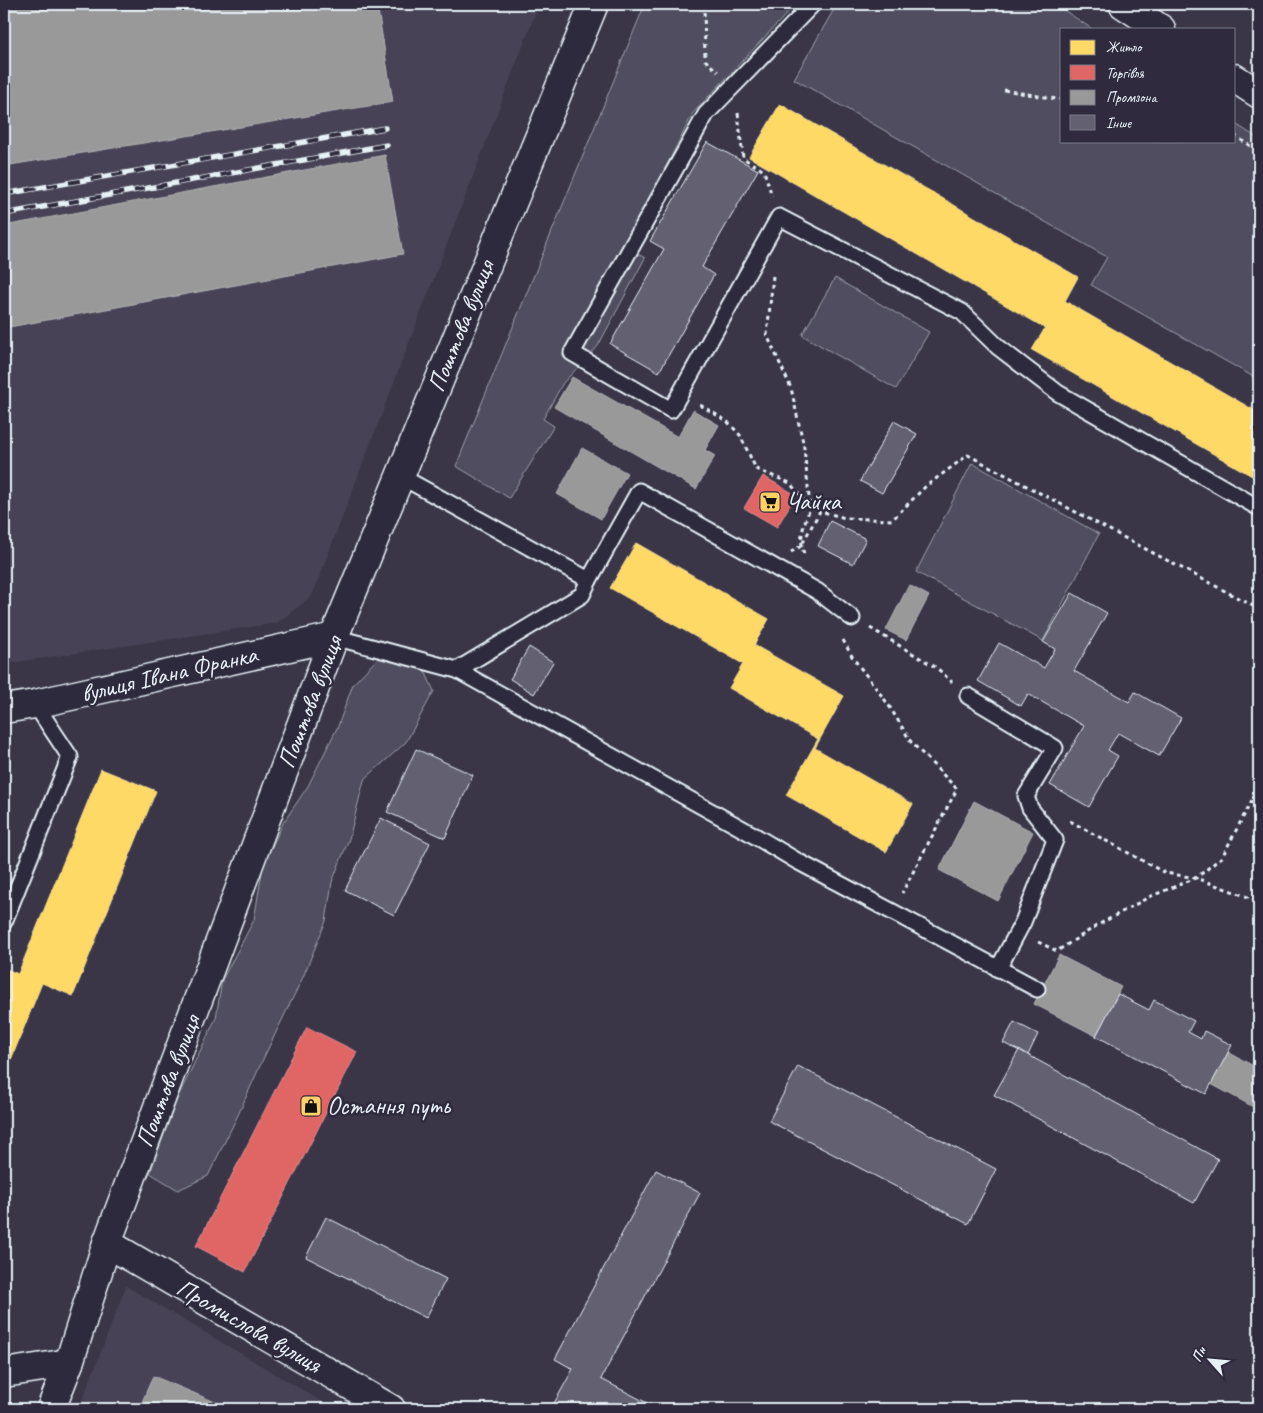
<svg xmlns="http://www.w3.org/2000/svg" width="1263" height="1413" viewBox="0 0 1263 1413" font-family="Caveat,sans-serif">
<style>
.built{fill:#464354}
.green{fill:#504e5f;stroke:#9ca0ac}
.homes{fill:#ffd966;stroke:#f8e092}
.shops{fill:#e06666;stroke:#e29092}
.industry{fill:#999;stroke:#b1b3b6}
.building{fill:#636171;stroke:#e8f1f8}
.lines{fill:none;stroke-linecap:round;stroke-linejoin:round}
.service-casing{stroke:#e8f1f8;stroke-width:19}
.minor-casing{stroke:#e8f1f8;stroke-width:31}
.secondary-casing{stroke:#e8f1f8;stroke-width:31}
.path{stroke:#e8f1f8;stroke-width:3;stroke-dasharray:4 4;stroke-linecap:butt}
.service{stroke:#2f2a3d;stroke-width:15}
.minor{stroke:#2f2a3d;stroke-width:28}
.secondary{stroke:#2f2a3d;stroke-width:28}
.rail-casing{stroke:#e8f1f8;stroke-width:5.5}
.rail{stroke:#2f2a3d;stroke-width:4;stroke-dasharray:11;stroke-linecap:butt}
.labels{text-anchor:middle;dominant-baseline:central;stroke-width:5;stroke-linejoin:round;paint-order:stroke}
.street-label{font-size:25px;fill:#e8f1f8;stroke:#2f2a3d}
.poi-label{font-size:25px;fill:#e8f1f8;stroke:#2f2a3d;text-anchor:start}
</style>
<rect width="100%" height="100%" fill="#3a3648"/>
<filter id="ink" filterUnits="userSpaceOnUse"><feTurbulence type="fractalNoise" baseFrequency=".02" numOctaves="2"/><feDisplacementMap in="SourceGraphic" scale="10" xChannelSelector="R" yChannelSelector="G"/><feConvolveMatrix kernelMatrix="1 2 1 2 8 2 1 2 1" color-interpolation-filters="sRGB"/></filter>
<g filter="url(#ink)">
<g class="built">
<path d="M 4,4 L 539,4 L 312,596 L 277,623 L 4,664 Z"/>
<path d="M 126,1286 L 335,1409 L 79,1409 Z"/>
</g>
<g class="green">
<path d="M 645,4 L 796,4 L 693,113 L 626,247 L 645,258 L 598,346 L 563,383 L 543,419 L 554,426 L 509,498 L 456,466 Z"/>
<path d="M 837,4 L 1055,4 L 1092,29 L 1062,29 L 1062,141 L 1234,141 L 1234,123 L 1259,139 L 1259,380 L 1091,285 L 1107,257 L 794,79 Z"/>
<path d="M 835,278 L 929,332 L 896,389 L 802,335 Z"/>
<path d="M 972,463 L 1099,534 L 1043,641 L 916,572 Z"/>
<path d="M 383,653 L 424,669 L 434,691 L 406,742 L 364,780 L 349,839 L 332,882 L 326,921 L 303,977 L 264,1057 L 238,1115 L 208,1176 L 178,1190 L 150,1173 L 178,1097 L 216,1018 L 222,980 L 254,920 L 263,866 L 283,823 L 308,786 L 338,726 L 353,684 Z"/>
</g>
<g class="homes">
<path d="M 780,104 L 1078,277 L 1065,301 L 1259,413 L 1259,480 L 1032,350 L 1045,328 L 749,157 Z"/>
<path d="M 636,543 L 769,619 L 754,645 L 844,696 L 815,748 L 913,804 L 886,852 L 786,795 L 818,739 L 729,688 L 743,664 L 610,588 Z"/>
<path d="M 101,769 L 156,791 L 73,996 L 42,983 L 4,1077 L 4,968 L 18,974 Z"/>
</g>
<g class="shops">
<path d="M 763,476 L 796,495 L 777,527 L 744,508 Z"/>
<path d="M 307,1027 L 357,1052 L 245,1272 L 196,1246 Z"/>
</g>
<g class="industry">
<path d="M 4,4 L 377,4 L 393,102 L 4,166 Z"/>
<path d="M 385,155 L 403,254 L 4,328 L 4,226 Z"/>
<path d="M 572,377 L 678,437 L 693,410 L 719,425 L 705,450 L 715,456 L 696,489 L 554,407 Z"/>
<path d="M 582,448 L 627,473 L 601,519 L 557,494 Z"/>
<path d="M 909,585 L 929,596 L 906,640 L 886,630 Z"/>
<path d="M 974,801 L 1033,832 L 998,901 L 939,870 Z"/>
<path d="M 1059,955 L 1121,987 L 1096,1036 L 1034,1004 Z"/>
<path d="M 1228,1052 L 1259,1069 L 1259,1110 L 1211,1084 Z"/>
<path d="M 153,1376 L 232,1409 L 139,1409 Z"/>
</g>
<g class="building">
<path d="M 707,142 L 758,170 L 702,267 L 714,275 L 659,372 L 610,344 L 664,249 L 650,241 Z"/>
<path d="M 894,421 L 917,434 L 882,493 L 860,481 Z"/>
<path d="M 830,521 L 866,539 L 853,564 L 818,546 Z"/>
<path d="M 1072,593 L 1107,613 L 1074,671 L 1129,702 L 1135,692 L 1181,718 L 1159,756 L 1118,733 L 1108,750 L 1118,756 L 1089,807 L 1050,785 L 1084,726 L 1028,694 L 1021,706 L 978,681 L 999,643 L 1044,668 L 1055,649 L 1043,642 Z"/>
<path d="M 529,647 L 553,662 L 534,694 L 510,679 Z"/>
<path d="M 416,749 L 473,775 L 445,838 L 387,812 Z"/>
<path d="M 381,818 L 430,843 L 394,915 L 345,890 Z"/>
<path d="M 1118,994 L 1149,1010 L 1154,1000 L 1194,1021 L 1188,1032 L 1201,1039 L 1204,1031 L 1232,1045 L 1206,1094 L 1096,1036 Z"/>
<path d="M 1014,1022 L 1038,1034 L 1028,1055 L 1003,1043 Z"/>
<path d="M 1019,1050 L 1218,1159 L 1194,1203 L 994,1095 Z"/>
<path d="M 798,1066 L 996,1169 L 968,1224 L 769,1121 Z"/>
<path d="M 656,1170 L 700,1193 L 601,1379 L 659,1409 L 557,1409 L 552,1407 L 573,1369 L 555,1359 Z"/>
<path d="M 326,1217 L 446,1279 L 426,1318 L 306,1257 Z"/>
</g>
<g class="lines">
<g class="service-casing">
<g id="service">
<path d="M 813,4 L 706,114 L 572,353 L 671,410 L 779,217 L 962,312 L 998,347 L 1058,393 L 1259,508"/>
<path d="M 400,476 L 589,580 L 639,491 L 817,591 L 852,618"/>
<path d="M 334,637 L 457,670 L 750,833 L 797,861 L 1037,989"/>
<path d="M 457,670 L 582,595 L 589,580"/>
<path d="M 968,696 L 1055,748 L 1026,796 L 1030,808 L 1055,840 L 1023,922 L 998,969"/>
<path d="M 4,922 L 70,757 L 35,704"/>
</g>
</g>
<g class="minor-casing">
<g id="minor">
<path d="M 4,709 L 35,704 L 334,637"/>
<path d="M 107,1243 L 391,1409"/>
<path d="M 4,1373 L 69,1363"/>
<path d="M 51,1409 L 69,1363 L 107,1243 L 334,637 L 594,4"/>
</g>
</g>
<g class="secondary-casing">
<g id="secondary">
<path d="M 1123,4 L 1161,29"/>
<path d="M 1234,78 L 1259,94"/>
</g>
</g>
<g class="path">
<path d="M 704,4 L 705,60 L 718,72"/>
<path d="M 1004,90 L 1062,100"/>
<path d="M 738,113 L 743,158 L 764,171 L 772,196"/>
<path d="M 1234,135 L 1259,152"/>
<path d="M 773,276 L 767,335 L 791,388 L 804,447 L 810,507"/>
<path d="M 700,405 L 727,421 L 740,435 L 756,469 L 790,483 L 810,508 C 803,528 798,537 805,557"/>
<path d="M 791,552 L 801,546 L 820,511 L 845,518 L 892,520 L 926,486 L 968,455 L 1259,609"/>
<path d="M 870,628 L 937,668 L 952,682"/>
<path d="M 843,640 L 853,658 L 888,704 L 911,742 L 957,789 L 902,893"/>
<path d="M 1070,821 L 1165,873 L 1196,878 L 1259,901"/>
<path d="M 1038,942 L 1057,951 L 1098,925 L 1149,897 L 1196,878 L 1222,857 L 1259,787"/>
</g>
<use href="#service" class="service"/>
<use href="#minor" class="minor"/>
<use href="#secondary" class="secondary"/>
<g class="rail-casing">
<g id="rail">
<path d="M 4,194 L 385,128"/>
<path d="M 4,214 L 387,145"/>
</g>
</g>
<use href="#rail" class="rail"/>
</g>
</g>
<defs>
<g id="supermarket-square" transform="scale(1.125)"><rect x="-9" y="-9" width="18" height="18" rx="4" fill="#ffd166" stroke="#2f2a3d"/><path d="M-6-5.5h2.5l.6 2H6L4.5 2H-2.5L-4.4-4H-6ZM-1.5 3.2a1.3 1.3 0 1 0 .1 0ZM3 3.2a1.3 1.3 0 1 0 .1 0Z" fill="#111"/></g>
<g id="shop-square" transform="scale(1.125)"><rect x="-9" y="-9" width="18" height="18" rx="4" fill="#ffd166" stroke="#2f2a3d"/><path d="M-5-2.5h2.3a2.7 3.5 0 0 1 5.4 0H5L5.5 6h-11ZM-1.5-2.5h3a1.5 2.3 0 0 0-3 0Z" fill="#111"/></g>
</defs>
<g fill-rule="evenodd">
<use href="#supermarket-square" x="770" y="502"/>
<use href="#shop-square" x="311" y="1106"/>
</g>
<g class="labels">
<g class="street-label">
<text transform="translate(461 326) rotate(-68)">Поштова вулиця</text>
<text transform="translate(169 674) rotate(-13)">вулиця Івана Франка</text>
<text transform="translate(310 702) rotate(-69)">Поштова вулиця</text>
<text transform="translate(168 1081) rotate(-69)">Поштова вулиця</text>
<text transform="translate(249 1326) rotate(30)">Промислова вулиця</text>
</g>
<g class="poi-label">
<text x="786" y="502">Чайка</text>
<text x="327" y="1106">Остання путь</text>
</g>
</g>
<rect width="1263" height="1413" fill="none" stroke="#2f2a3d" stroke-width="20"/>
<rect x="10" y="10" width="1243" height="1393" fill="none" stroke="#e8f1f8" stroke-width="2" filter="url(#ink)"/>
<rect x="1060" y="28" width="175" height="115" fill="#2f2a3d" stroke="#797a88"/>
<rect x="1070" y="40" width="25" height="15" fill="#ffd966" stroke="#797a88"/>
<text x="1106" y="52" font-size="15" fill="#e8f1f8">Житло</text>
<rect x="1070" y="65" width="25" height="15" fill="#e06666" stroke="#797a88"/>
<text x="1106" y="78" font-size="15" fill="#e8f1f8">Торгівля</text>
<rect x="1070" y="90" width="25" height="15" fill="#999999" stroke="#797a88"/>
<text x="1106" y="102" font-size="15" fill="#e8f1f8">Промзона</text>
<rect x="1070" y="115" width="25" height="15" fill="#636171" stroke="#797a88"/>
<text x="1106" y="128" font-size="15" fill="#e8f1f8">Інше</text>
<g transform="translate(1210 1360) rotate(297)" stroke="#2f2a3d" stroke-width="4" paint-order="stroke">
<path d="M0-4L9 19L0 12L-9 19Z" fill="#e8f1f8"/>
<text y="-8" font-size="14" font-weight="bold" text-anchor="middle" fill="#e8f1f8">Пн</text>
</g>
</svg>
